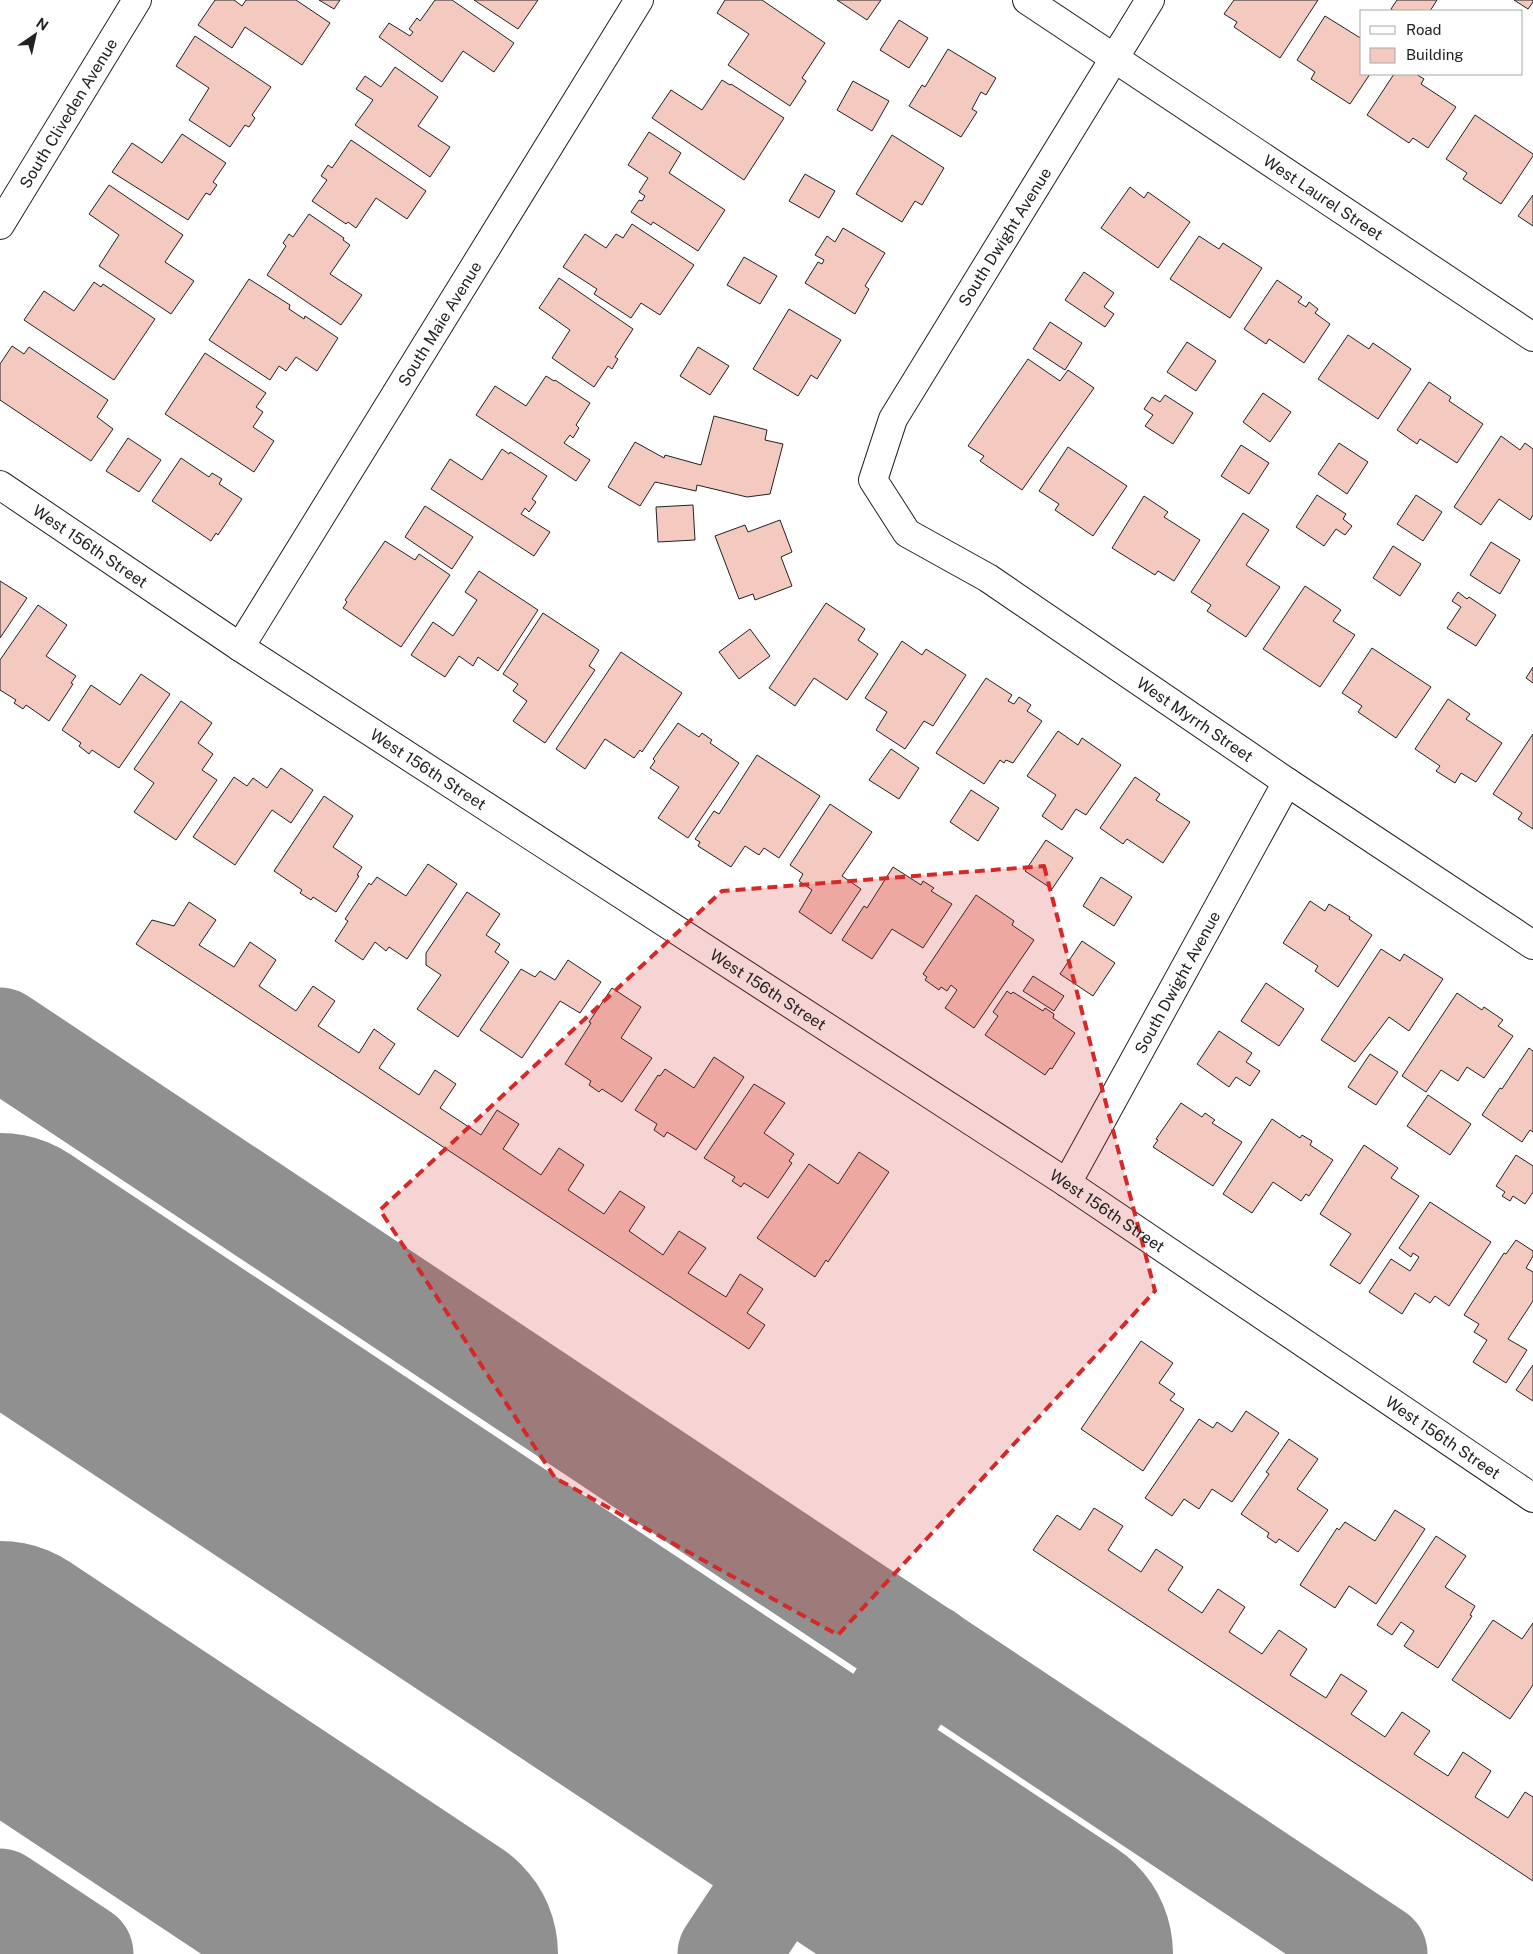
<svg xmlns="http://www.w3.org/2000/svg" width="1533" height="1954" viewBox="0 0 1533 1954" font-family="'Public Sans',sans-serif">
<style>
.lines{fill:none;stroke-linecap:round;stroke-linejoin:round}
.taxiway{stroke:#909090;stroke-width:101}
.runway{stroke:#909090;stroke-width:254}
.building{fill:#f3c9c0;stroke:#222}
.street-casing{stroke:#222;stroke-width:30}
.street{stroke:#fff;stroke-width:28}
.marked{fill:#d62828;fill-opacity:0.2;stroke:#d62828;stroke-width:4;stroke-dasharray:10 6;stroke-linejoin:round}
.labels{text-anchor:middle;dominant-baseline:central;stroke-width:4;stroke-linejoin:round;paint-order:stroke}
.street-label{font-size:16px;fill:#222;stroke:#fff}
</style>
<rect width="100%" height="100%" fill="#fff"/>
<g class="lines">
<g class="taxiway">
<path d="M 0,1038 L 1377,1954"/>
<path d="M 0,1899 L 83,1954"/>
<path d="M 728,1954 L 927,1654"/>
</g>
<g class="runway">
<path d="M 0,1260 L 1046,1954"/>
<path d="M 0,1668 L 431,1954"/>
</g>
</g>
<g class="building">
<path d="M 215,0 L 234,0 L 242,6 L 246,0 L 296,0 L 330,23 L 302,65 L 245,27 L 232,48 L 198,25 Z"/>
<path d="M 319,0 L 340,0 L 334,9 Z"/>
<path d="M 435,0 L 452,0 L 514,43 L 494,72 L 463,51 L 442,82 L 379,37 L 389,23 L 410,36 L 413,32 L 409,29 L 417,18 L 420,21 Z"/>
<path d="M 474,0 L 538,0 L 518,29 Z"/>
<path d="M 725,0 L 762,0 L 825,43 L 802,78 L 806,81 L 790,106 L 728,65 L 749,34 L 717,13 Z"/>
<path d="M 837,0 L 881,0 L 867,20 Z"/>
<path d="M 1234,0 L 1318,0 L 1280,58 L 1234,27 L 1237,22 L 1224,14 Z"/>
<path d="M 1397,0 L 1437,0 L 1430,11 L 1394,11 L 1391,9 Z"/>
<path d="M 1514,0 L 1533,0 L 1533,2 L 1528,9 Z"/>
<path d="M 1325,16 L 1362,39 L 1362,74 L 1370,74 L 1350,104 L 1311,79 L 1315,72 L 1297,60 Z"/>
<path d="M 899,20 L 928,38 L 909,68 L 880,50 Z"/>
<path d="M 195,36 L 271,87 L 252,115 L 255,118 L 249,127 L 245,125 L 230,147 L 189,120 L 209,88 L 176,66 Z"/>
<path d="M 948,49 L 996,78 L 986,95 L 981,92 L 972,109 L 977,112 L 961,137 L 909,106 L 922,85 L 925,87 Z"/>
<path d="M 395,67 L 438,97 L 418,126 L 450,147 L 430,177 L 355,125 L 373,100 L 356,89 L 365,76 L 381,87 Z"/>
<path d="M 1394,74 L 1416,74 L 1424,79 L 1421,84 L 1456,107 L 1428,148 L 1413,138 L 1409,143 L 1367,115 Z"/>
<path d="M 722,80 L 730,85 L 731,84 L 784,118 L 744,180 L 652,118 L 671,90 L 702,110 Z"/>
<path d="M 853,81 L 889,101 L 872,131 L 837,110 Z"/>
<path d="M 1475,115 L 1533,154 L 1533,156 L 1501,204 L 1463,179 L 1467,173 L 1446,159 Z"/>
<path d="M 649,132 L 681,153 L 669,173 L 725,210 L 698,251 L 653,222 L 651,225 L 631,212 L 639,200 L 642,201 L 645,196 L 639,192 L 648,178 L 628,165 Z"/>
<path d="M 182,134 L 226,163 L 213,182 L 217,185 L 210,195 L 206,193 L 188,220 L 112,172 L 132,143 L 162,163 Z"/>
<path d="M 892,135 L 944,168 L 922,205 L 915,201 L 902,222 L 856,194 Z"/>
<path d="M 351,140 L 426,191 L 407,219 L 376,198 L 356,228 L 348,222 L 346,224 L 312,201 L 327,180 L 321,176 L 328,165 L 332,168 Z"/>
<path d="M 805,174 L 835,191 L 819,218 L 789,201 Z"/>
<path d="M 109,185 L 183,235 L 165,262 L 194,281 L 171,314 L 99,266 L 119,235 L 89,214 Z"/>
<path d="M 1130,187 L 1144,198 L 1148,192 L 1190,222 L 1158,268 L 1101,228 Z"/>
<path d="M 1533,195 L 1533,226 L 1518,216 Z"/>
<path d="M 309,214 L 344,238 L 343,240 L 350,245 L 330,274 L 362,295 L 341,325 L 267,275 L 286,246 L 283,243 L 289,234 L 293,237 Z"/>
<path d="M 632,224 L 694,265 L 660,315 L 641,303 L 631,318 L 594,294 L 597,289 L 563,267 L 585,234 L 606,248 L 616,234 L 623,238 Z"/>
<path d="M 843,228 L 885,253 L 865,286 L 869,289 L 855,314 L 805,283 L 818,262 L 822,264 L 824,260 L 815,255 L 827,236 L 835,242 Z"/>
<path d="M 1199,236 L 1219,249 L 1223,243 L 1262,268 L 1230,318 L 1170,279 Z"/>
<path d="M 744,257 L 777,276 L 760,304 L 727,285 Z"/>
<path d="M 1084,272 L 1114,293 L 1104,307 L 1114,314 L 1105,327 L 1065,300 Z"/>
<path d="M 559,278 L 633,329 L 615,357 L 618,359 L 612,369 L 608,366 L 594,387 L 552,358 L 570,330 L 539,308 Z"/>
<path d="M 249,279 L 290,305 L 289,309 L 304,319 L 305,316 L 338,338 L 317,371 L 296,357 L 286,371 L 279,366 L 270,380 L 209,340 Z"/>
<path d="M 1277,280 L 1302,297 L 1298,302 L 1306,307 L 1309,302 L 1318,309 L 1315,313 L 1330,324 L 1304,363 L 1269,339 L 1266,344 L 1244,329 Z"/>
<path d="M 94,282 L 101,287 L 103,284 L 155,319 L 114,380 L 24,320 L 44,291 L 74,311 Z"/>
<path d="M 789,309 L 841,340 L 817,379 L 811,375 L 798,396 L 753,369 Z"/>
<path d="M 1050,322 L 1082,343 L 1065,370 L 1033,349 Z"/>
<path d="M 1348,335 L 1369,349 L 1373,343 L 1411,369 L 1378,419 L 1318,379 Z"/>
<path d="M 1187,342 L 1216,361 L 1196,391 L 1167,372 Z"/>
<path d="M 12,346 L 24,354 L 29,347 L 108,400 L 97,417 L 113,429 L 91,461 L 0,400 L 0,364 Z"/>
<path d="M 698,347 L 729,366 L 710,395 L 680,376 Z"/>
<path d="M 205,353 L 266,393 L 256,407 L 263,412 L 253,427 L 274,441 L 254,472 L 165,414 Z"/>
<path d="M 1028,359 L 1060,381 L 1068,370 L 1094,388 L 1022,490 L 980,461 L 984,456 L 968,446 Z"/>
<path d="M 546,376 L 554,381 L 555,380 L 590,403 L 576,425 L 579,428 L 573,438 L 570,435 L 564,443 L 590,460 L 576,481 L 476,415 L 495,386 L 526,406 Z"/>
<path d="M 1429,382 L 1451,397 L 1449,401 L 1483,424 L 1457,463 L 1420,439 L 1417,444 L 1397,430 Z"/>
<path d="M 1263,393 L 1291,412 L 1270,442 L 1243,422 Z"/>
<path d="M 1165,395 L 1193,413 L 1173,444 L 1145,426 L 1153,415 L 1144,409 L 1152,397 L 1160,402 Z"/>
<path d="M 714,416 L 767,430 L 765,440 L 783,444 L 770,494 L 747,497 L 697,485 L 696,491 L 655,482 L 640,506 L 608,487 L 635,442 L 664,458 L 665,455 L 701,465 Z"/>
<path d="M 1501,436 L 1520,450 L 1525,443 L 1533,449 L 1533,515 L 1530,520 L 1499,499 L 1481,525 L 1454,507 Z"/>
<path d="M 128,438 L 161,460 L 139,492 L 106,471 Z"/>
<path d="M 1339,443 L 1368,462 L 1347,494 L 1318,474 Z"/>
<path d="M 1241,445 L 1269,463 L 1249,494 L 1221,476 Z"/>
<path d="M 1068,447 L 1127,486 L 1093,536 L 1055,510 L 1059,504 L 1039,491 Z"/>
<path d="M 502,449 L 509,454 L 510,452 L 547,476 L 532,499 L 536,502 L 529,512 L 525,508 L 521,514 L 550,532 L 534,556 L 431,489 L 450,459 L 482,480 Z"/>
<path d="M 181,458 L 209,477 L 212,473 L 222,479 L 219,484 L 242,499 L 218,535 L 216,533 L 211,541 L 152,501 Z"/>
<path d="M 1317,495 L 1346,514 L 1343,519 L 1352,526 L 1345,535 L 1336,529 L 1324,546 L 1296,527 Z"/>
<path d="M 1416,495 L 1442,512 L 1423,541 L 1397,524 Z"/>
<path d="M 1144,496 L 1168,512 L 1164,517 L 1200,540 L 1174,581 L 1158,571 L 1155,575 L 1112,548 Z"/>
<path d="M 693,505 L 695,540 L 658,542 L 656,507 Z"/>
<path d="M 425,506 L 473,537 L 452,569 L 405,537 Z"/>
<path d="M 1243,513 L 1269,530 L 1246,565 L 1280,587 L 1246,637 L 1207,611 L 1211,605 L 1191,592 Z"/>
<path d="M 780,520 L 792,552 L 781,557 L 792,586 L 755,600 L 753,594 L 739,599 L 715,536 L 745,525 L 748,532 Z"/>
<path d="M 385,541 L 415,560 L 419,554 L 450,575 L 401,647 L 343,608 L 347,602 L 345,600 Z"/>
<path d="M 1491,542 L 1520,560 L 1500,594 L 1470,575 Z"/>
<path d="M 1393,546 L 1421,564 L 1400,596 L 1373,578 Z"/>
<path d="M 479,571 L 538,610 L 498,671 L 478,657 L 473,666 L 459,656 L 445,677 L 411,655 L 433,622 L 453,636 L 477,600 L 465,592 Z"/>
<path d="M 0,581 L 27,598 L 0,638 Z"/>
<path d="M 1305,586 L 1341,610 L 1333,621 L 1355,635 L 1320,687 L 1263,649 Z"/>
<path d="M 1458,592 L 1467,599 L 1469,597 L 1496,615 L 1476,646 L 1447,628 L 1461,607 L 1452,601 Z"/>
<path d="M 826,603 L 865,629 L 858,640 L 878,654 L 847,700 L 814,678 L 795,706 L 769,688 Z"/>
<path d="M 38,605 L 67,625 L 46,656 L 76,676 L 71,683 L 73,684 L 49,721 L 26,705 L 23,709 L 14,703 L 16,700 L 0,690 L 0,660 Z"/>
<path d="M 543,613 L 599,650 L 589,666 L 595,670 L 545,743 L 513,721 L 527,701 L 513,691 L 518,684 L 503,674 Z"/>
<path d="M 750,629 L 770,656 L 739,679 L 719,652 Z"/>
<path d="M 902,641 L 922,655 L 926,649 L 966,675 L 933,726 L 924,721 L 905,749 L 876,730 L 887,712 L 865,698 Z"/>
<path d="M 1372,648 L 1431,687 L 1396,738 L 1358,712 L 1362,706 L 1342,693 Z"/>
<path d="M 621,652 L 682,693 L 642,752 L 640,750 L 634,758 L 605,739 L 585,769 L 556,749 Z"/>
<path d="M 1533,667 L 1533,683 L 1526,678 Z"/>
<path d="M 141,674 L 170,694 L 119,768 L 92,750 L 89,754 L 79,746 L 81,743 L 62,730 L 91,685 L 120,705 Z"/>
<path d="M 986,678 L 1012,695 L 1008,701 L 1014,704 L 1019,697 L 1031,705 L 1027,711 L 1042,721 L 1013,763 L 1006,760 L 1004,763 L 1000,760 L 984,784 L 936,753 Z"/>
<path d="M 1448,699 L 1470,714 L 1466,719 L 1502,743 L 1476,782 L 1461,773 L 1455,783 L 1436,771 L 1440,766 L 1415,749 Z"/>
<path d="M 181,701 L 212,723 L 198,743 L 213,754 L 202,770 L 217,780 L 176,840 L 134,812 L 154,783 L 134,769 Z"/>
<path d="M 678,723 L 699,737 L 702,733 L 712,740 L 710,743 L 739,763 L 688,838 L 658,818 L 679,787 L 650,768 L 655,761 L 653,759 Z"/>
<path d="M 1058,731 L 1078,745 L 1082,738 L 1121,765 L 1086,815 L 1076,809 L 1062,830 L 1042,816 L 1056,795 L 1027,776 Z"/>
<path d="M 1533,734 L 1533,829 L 1518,819 L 1522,813 L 1493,794 Z"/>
<path d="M 891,749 L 919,768 L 899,799 L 869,780 Z"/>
<path d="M 757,755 L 820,796 L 779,858 L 764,848 L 759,855 L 745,846 L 731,867 L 698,846 L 700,842 L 695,839 L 714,811 L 719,814 Z"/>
<path d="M 281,768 L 313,790 L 291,823 L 272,810 L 235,865 L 193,837 L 234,777 L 247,786 L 253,778 L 267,788 Z"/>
<path d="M 1135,777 L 1160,794 L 1156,800 L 1190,822 L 1163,863 L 1127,839 L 1123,844 L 1100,828 Z"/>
<path d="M 971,790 L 999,808 L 978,841 L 950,822 Z"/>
<path d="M 324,796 L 353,816 L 333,847 L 362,867 L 357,875 L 359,876 L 336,912 L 313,897 L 311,900 L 300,893 L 302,890 L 274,871 Z"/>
<path d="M 830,804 L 872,832 L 842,876 L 861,889 L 831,934 L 799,912 L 812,890 L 799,881 L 803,874 L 790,865 Z"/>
<path d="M 1046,840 L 1073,858 L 1052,889 L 1025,871 Z"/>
<path d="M 428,864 L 457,884 L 407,959 L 389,947 L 386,951 L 375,942 L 363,960 L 335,941 L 348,921 L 345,919 L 369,883 L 371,885 L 377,877 L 406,896 Z"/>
<path d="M 893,867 L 921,885 L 923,881 L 934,888 L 931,891 L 952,904 L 923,948 L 892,929 L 872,959 L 842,940 L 864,906 L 867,908 Z"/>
<path d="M 1101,877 L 1132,897 L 1114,926 L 1083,906 Z"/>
<path d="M 467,892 L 500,914 L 486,935 L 500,944 L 495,952 L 509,962 L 458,1037 L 417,1009 L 441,975 L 426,965 L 426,953 Z"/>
<path d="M 976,895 L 1014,921 L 1012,925 L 1034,940 L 974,1028 L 945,1008 L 957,990 L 951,985 L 947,991 L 941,987 L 939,990 L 925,980 L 927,977 L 923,974 Z"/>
<path d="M 1310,901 L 1325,911 L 1329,904 L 1350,917 L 1349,919 L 1372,935 L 1338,987 L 1315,971 L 1318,966 L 1283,943 Z"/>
<path d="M 189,902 L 216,920 L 199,945 L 234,967 L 250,942 L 276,960 L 259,986 L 296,1011 L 313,986 L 335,1001 L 318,1026 L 359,1053 L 374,1029 L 395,1044 L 379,1068 L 419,1095 L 435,1070 L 456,1084 L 440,1108 L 481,1135 L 497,1110 L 519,1124 L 503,1149 L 541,1175 L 559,1148 L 584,1165 L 568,1190 L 604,1214 L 620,1191 L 645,1207 L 629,1231 L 663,1255 L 679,1231 L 706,1248 L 688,1273 L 726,1297 L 740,1274 L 763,1289 L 747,1313 L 765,1325 L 749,1349 L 136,944 L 152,920 L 174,926 Z"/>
<path d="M 1082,941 L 1115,963 L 1093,996 L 1060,974 Z"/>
<path d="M 1381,949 L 1400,961 L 1404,954 L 1443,979 L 1409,1031 L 1389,1017 L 1355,1062 L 1321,1040 Z"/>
<path d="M 568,960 L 601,982 L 580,1013 L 560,1001 L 522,1058 L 480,1030 L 521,969 L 535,977 L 540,971 L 555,980 Z"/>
<path d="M 1033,976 L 1064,996 L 1054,1011 L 1023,991 Z"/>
<path d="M 1266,983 L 1304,1009 L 1279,1046 L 1241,1021 Z"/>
<path d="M 612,988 L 641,1007 L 621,1038 L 652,1058 L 622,1102 L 602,1089 L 599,1092 L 589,1085 L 591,1081 L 565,1064 L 591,1023 L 589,1022 Z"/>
<path d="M 1007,991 L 1011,994 L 1013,992 L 1043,1011 L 1045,1008 L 1054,1014 L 1053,1018 L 1075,1033 L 1052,1069 L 1050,1068 L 1045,1075 L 985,1035 L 998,1016 L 993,1012 Z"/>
<path d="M 1457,993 L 1482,1010 L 1484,1007 L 1503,1020 L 1498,1026 L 1513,1036 L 1484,1078 L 1467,1067 L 1458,1081 L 1441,1070 L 1426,1092 L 1402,1076 Z"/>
<path d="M 1219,1031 L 1252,1053 L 1246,1062 L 1260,1071 L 1250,1086 L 1236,1077 L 1229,1087 L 1197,1064 Z"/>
<path d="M 1529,1048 L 1533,1051 L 1533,1132 L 1530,1130 L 1522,1142 L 1482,1115 L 1500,1088 L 1502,1089 Z"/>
<path d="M 1370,1054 L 1398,1072 L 1376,1105 L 1348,1087 Z"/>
<path d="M 714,1057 L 744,1077 L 696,1150 L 667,1132 L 664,1137 L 654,1130 L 657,1124 L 635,1110 L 658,1075 L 660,1076 L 665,1069 L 694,1088 Z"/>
<path d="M 754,1084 L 785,1103 L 764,1133 L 794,1154 L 789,1161 L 792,1163 L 768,1198 L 744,1183 L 741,1187 L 732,1181 L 735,1177 L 704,1158 Z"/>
<path d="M 1428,1095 L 1471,1124 L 1450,1155 L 1407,1126 Z"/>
<path d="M 1181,1103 L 1202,1117 L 1205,1113 L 1215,1120 L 1212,1123 L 1242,1142 L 1213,1186 L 1153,1147 L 1158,1140 L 1156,1139 Z"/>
<path d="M 1272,1119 L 1300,1138 L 1302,1135 L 1312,1141 L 1310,1145 L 1333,1160 L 1309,1196 L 1306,1194 L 1301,1201 L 1273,1182 L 1252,1213 L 1223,1194 Z"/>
<path d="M 1364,1145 L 1398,1168 L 1391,1178 L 1419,1196 L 1360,1284 L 1330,1265 L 1351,1234 L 1320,1214 Z"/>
<path d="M 859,1152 L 889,1172 L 828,1262 L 826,1260 L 815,1277 L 757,1238 L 809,1164 L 838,1184 Z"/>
<path d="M 1516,1155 L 1533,1166 L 1533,1192 L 1525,1204 L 1513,1196 L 1510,1201 L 1502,1196 L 1505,1192 L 1496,1186 Z"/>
<path d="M 1430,1202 L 1491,1242 L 1449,1306 L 1435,1296 L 1430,1303 L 1415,1293 L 1402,1314 L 1369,1292 L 1391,1259 L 1410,1271 L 1419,1257 L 1413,1253 L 1411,1257 L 1399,1248 Z"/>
<path d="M 1516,1240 L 1533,1251 L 1533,1256 L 1526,1268 L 1533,1272 L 1533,1301 L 1508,1339 L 1527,1350 L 1506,1383 L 1473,1362 L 1487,1340 L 1474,1332 L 1479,1324 L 1464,1315 L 1504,1253 L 1506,1254 Z"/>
<path d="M 1141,1341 L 1173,1363 L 1159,1383 L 1175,1394 L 1170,1400 L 1184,1409 L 1143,1471 L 1081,1429 Z"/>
<path d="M 1533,1365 L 1533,1401 L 1516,1390 Z"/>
<path d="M 1246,1411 L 1279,1433 L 1232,1502 L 1212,1489 L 1199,1509 L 1184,1499 L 1172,1516 L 1145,1498 L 1199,1419 L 1213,1428 L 1217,1422 L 1232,1432 Z"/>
<path d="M 1289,1439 L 1318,1459 L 1297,1489 L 1328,1510 L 1298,1552 L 1279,1539 L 1276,1543 L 1267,1537 L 1269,1533 L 1241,1514 L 1269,1474 L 1266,1472 Z"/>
<path d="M 1094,1508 L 1123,1526 L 1108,1550 L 1141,1572 L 1156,1549 L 1183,1567 L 1168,1590 L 1202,1613 L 1218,1589 L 1245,1607 L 1229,1632 L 1262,1654 L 1279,1630 L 1307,1649 L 1290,1675 L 1326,1698 L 1341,1674 L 1367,1691 L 1351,1714 L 1385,1737 L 1402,1712 L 1430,1731 L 1414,1754 L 1448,1776 L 1463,1752 L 1491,1771 L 1475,1797 L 1508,1818 L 1525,1792 L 1533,1797 L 1533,1881 L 1033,1550 L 1057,1515 L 1080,1530 Z"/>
<path d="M 1395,1510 L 1425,1529 L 1376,1604 L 1349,1586 L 1335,1608 L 1300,1585 L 1337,1528 L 1339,1530 L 1345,1522 L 1375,1541 Z"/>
<path d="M 1436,1536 L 1466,1556 L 1445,1587 L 1475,1606 L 1470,1615 L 1472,1616 L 1438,1668 L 1404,1646 L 1414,1631 L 1401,1622 L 1392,1635 L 1377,1625 Z"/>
<path d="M 1493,1620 L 1522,1639 L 1533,1623 L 1533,1685 L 1510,1719 L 1452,1680 Z"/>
</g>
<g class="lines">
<g class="street-casing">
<g id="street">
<path id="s1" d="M 1027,0 L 1533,337"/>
<path id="s2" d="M 1150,0 L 893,419 L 873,480 L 907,533 L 988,578 L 1287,782 L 1533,945"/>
<path id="s3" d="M 0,225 L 137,0"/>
<path id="s4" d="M 0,485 L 240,647 L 1067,1183 L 1533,1498"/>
<path id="s5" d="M 240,647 L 639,0"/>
<path id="s6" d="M 1067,1183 L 1287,782"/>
</g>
</g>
<use href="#street" class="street"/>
</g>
<path class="marked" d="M 1044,866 L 1155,1291 L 838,1635 L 555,1478 L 380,1210 L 722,891 Z"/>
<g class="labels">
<g class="street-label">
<text stroke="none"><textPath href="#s3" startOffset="131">South Cliveden Avenue</textPath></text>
<text stroke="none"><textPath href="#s1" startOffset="356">West Laurel Street</textPath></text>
<text transform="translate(1005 237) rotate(-58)">South Dwight Avenue</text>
<text stroke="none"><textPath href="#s5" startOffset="380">South Maie Avenue</textPath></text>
<text stroke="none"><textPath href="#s4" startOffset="109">West 156th Street</textPath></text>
<text stroke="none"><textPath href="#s2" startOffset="962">West Myrrh Street</textPath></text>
<text stroke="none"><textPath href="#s4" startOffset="514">West 156th Street</textPath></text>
<text stroke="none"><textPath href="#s6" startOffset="229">South Dwight Avenue</textPath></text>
<text stroke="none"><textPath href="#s4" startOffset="919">West 156th Street</textPath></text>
<text stroke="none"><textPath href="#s4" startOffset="1324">West 156th Street</textPath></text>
<text stroke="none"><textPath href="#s4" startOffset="1729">West 156th Street</textPath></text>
</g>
</g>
<rect x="1360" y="10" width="162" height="65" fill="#ffffff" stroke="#a7a7a7"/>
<rect x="1370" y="26" width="25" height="8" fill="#ffffff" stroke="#a7a7a7"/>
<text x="1406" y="35" font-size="15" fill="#222222">Road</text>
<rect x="1370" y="48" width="25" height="15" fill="#f3c9c0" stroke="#a7a7a7"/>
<text x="1406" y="60" font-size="15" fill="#222222">Building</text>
<g transform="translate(35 35) rotate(34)" stroke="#ffffff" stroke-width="4" paint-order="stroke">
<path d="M0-4L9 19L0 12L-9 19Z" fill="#222222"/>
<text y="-8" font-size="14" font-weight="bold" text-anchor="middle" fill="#222222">N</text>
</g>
</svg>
